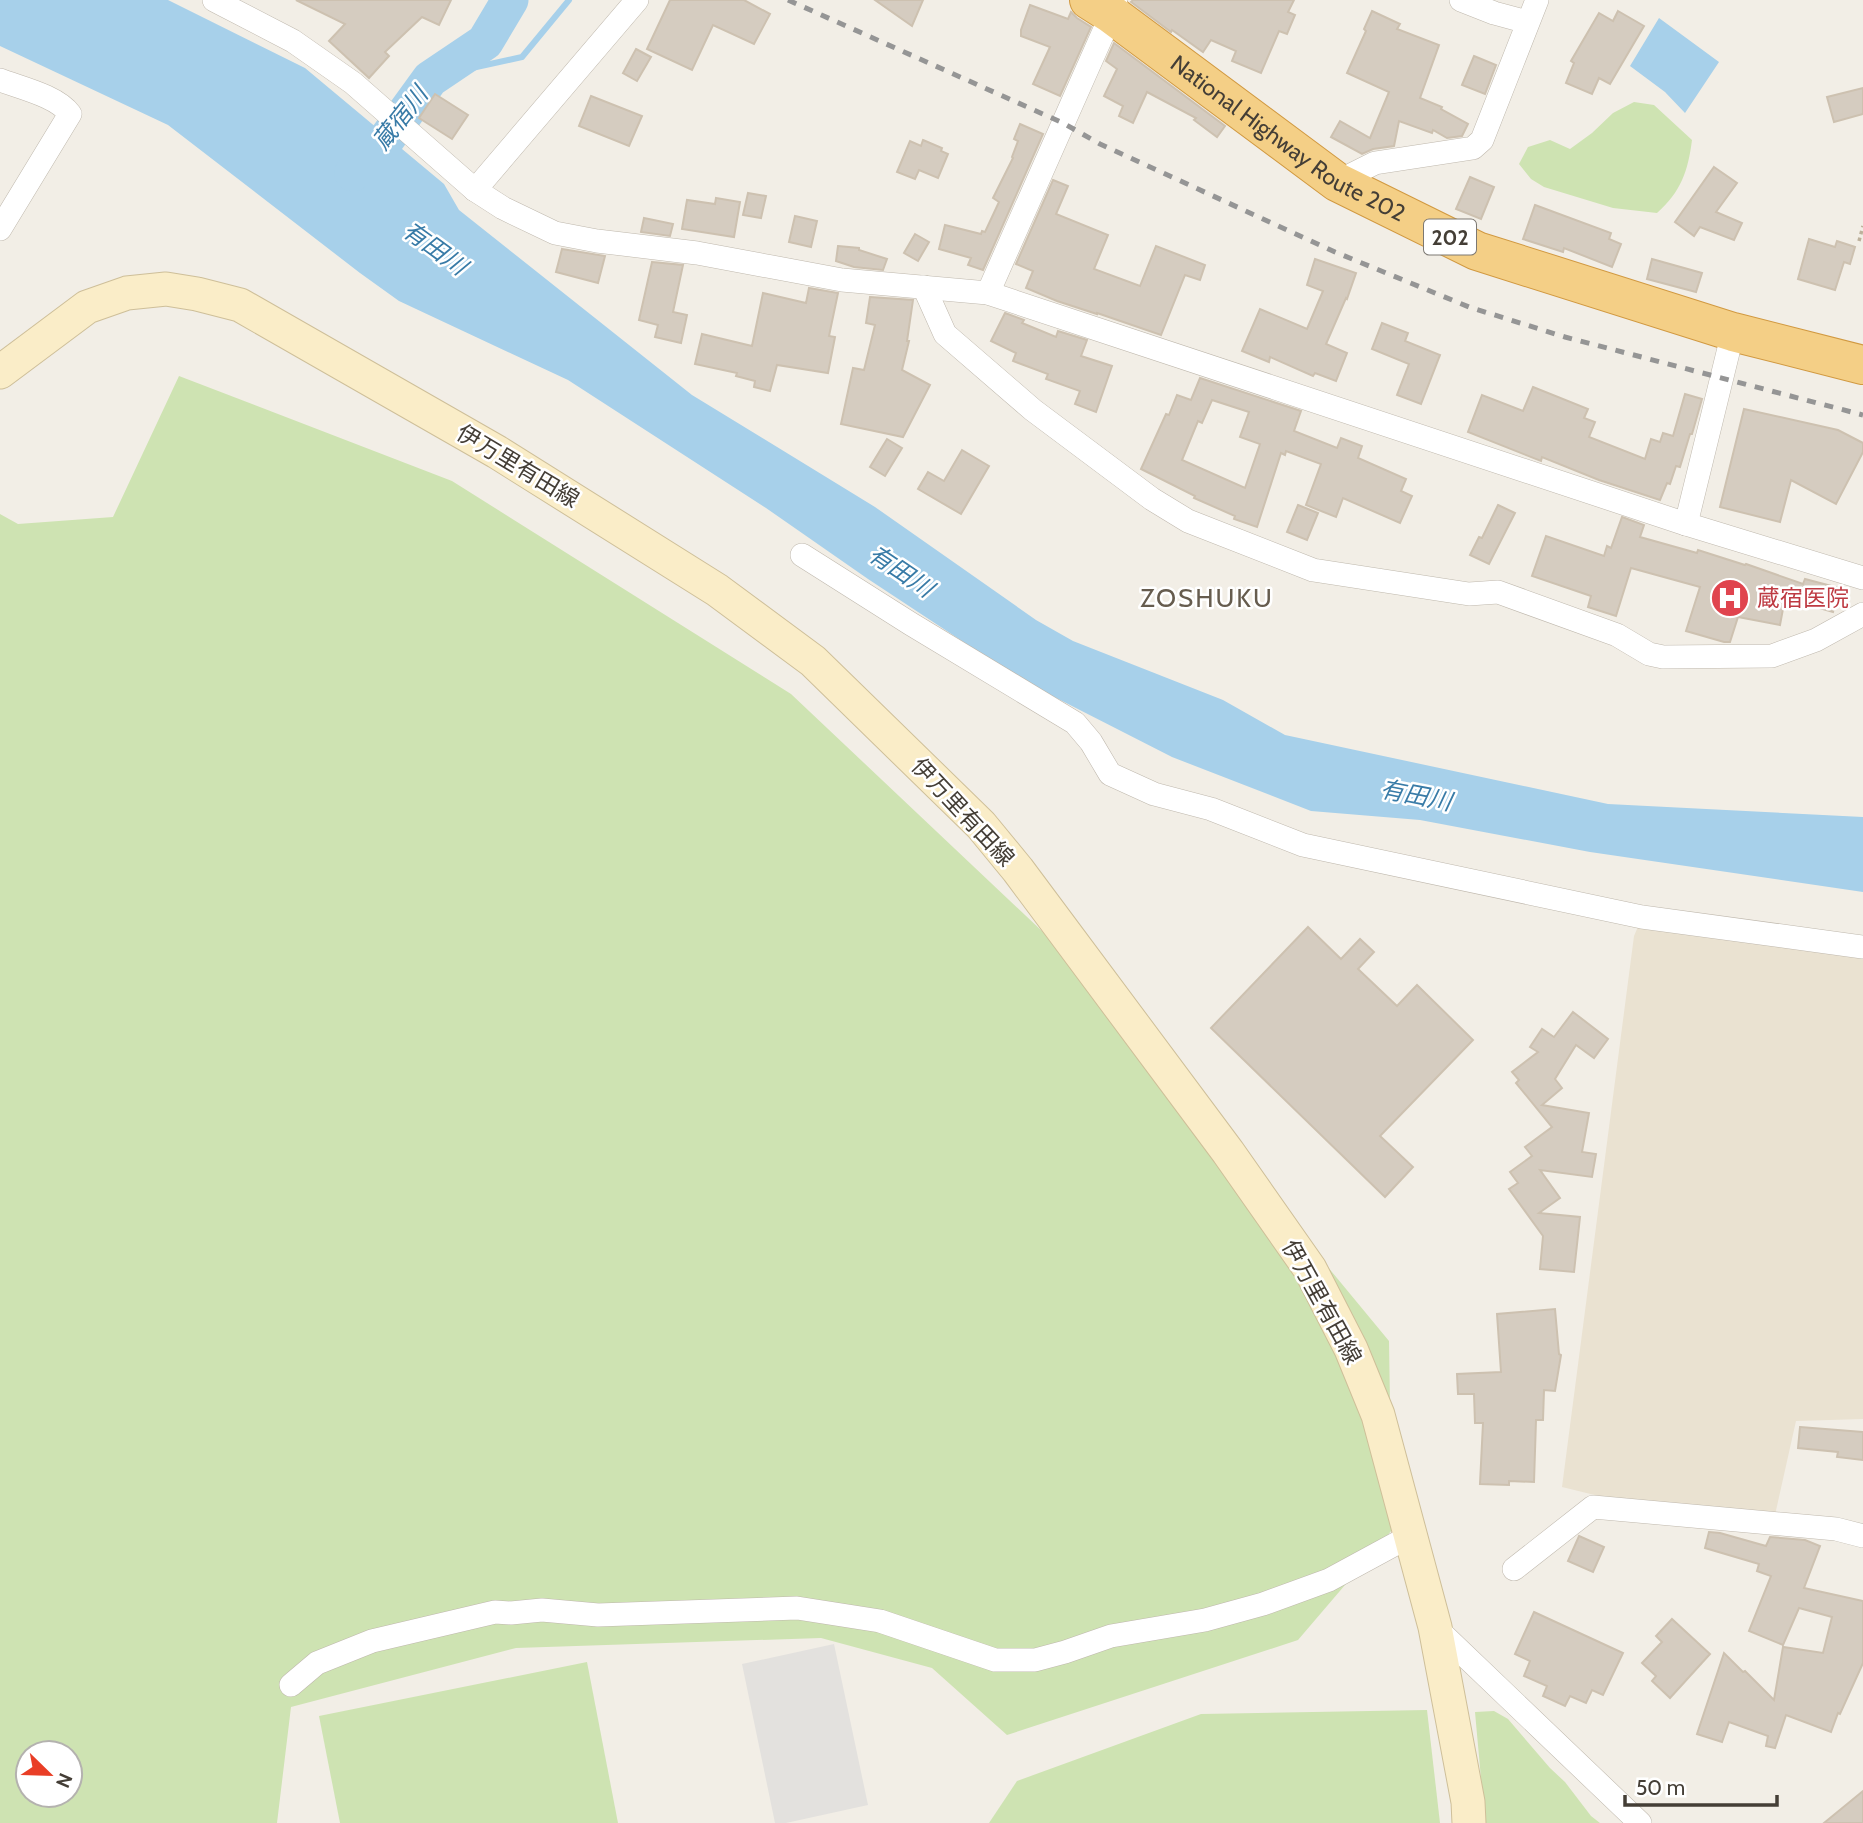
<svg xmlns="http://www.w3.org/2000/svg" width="1863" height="1823" viewBox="0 0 1863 1823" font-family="Cabin,'Noto Sans JP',sans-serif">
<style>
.education{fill:#eae2d1}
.green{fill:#cee3b2;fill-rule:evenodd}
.parking{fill:#e3e1de}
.water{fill:#a7d0ea}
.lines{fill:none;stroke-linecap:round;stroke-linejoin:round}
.stream{stroke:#a7d0ea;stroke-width:6}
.river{stroke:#a7d0ea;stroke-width:37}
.building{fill:#d5ccc0;stroke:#cdc1b0;stroke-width:2;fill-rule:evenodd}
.minor-casing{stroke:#bfb8ad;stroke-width:24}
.secondary-casing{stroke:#cebf99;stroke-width:35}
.trunk-casing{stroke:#d19941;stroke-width:40}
.path{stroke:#bdb19c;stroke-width:3.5;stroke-dasharray:3.5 3.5;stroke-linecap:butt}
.minor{stroke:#fff;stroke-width:23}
.secondary{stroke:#faedc8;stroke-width:33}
.trunk{stroke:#f4cf86;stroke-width:38}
.rail{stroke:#959595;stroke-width:5;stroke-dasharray:9 9;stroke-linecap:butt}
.labels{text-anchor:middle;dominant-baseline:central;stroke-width:5;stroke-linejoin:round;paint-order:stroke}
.shield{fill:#fff;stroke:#7c7872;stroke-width:2}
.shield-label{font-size:21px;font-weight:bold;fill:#443e36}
.street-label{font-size:23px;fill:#443e36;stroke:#fff}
.health-label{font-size:23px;fill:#be3a42;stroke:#fff;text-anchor:start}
.water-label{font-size:24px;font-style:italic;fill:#387ba7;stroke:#fff}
.quarter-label{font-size:26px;letter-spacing:2px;fill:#665c4e;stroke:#fff}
</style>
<rect width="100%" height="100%" fill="#f2eee6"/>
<path class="education" d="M 1640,922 L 1863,953 L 1863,1419 L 1796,1421 L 1775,1515 L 1615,1500 L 1562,1487 L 1634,936 Z"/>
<g class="green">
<path d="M 1634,102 L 1654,105 L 1692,140 C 1688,171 1681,192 1657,213 L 1613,208 L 1544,187 L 1531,179 L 1519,164 L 1528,147 L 1550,140 L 1570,149 L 1592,133 L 1613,113 Z"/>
<path d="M 179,376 L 452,481 L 791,694 L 1080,967 L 1389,1341 L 1392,1530 L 1298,1640 L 1007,1735 L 932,1668 L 821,1638 L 516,1648 L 291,1707 L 277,1823 L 0,1823 L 0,514 L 18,524 L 113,517 ZM 28,1753 L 70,1753 L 70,1795 L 28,1795 Z"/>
<path d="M 587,1662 L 618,1823 L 340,1823 L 319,1716 Z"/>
<path d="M 1427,1710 L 1440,1823 L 989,1823 L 1017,1781 L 1201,1714 Z"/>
<path d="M 1494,1711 L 1508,1719 L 1550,1768 L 1565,1782 L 1591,1816 L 1600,1823 L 1485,1823 L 1475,1712 Z"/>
</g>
<path class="parking" d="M 834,1644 L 868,1805 L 786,1823 L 775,1823 L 742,1664 Z"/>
<g class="water">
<path d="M 0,0 L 168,0 L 305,68 L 444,184 L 459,210 L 692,395 L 875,507 L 1036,620 L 1073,641 L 1223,700 L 1285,735 L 1608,804 L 1863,817 L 1863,892 L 1590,852 L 1420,820 L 1311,811 L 1172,757 L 1021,680 L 868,579 L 766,508 L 568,380 L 399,301 L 360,273 L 168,125 L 0,46 Z"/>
<path d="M 1659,18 L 1719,62 L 1685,113 L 1665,92 L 1630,66 Z"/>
</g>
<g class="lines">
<path class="stream" d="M 406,121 L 440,75 L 522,57 L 569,0"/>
<path class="river" d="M 353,173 L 385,141 L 430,79 L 485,42 L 510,0"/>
</g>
<g class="building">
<path d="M 296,0 L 451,0 L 439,25 L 422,17 L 385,52 L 389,56 L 369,78 L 329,41 L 345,24 Z"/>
<path d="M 670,0 L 744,0 L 770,14 L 754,44 L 713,25 L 692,70 L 647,49 Z"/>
<path d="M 875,0 L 923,0 L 912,26 Z"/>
<path d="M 1133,0 L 1294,0 L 1288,12 L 1295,15 L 1287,34 L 1279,31 L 1261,73 L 1232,61 L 1236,51 L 1211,40 L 1203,52 L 1172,30 L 1171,32 L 1131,2 Z"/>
<path d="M 1030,5 L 1068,19 L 1071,12 L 1077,18 L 1091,27 L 1060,96 L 1033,84 L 1050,47 L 1021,36 L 1021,30 Z"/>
<path d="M 1372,11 L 1400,24 L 1397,29 L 1439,45 L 1420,98 L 1442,107 L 1441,109 L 1468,124 L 1462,136 L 1447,138 L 1433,130 L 1432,133 L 1399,121 L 1394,146 L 1373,149 L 1362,154 L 1331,137 L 1340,121 L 1370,138 L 1389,92 L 1347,73 L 1366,31 L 1364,29 Z"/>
<path d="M 1618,11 L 1644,26 L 1610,84 L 1599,78 L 1592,94 L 1566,83 L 1574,63 L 1571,61 L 1599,13 L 1613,21 Z"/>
<path d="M 1114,43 L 1225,126 L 1217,137 L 1194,120 L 1196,118 L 1147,92 L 1133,123 L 1119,116 L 1123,106 L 1104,96 L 1117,69 L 1106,61 Z"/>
<path d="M 636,49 L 651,57 L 637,81 L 623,73 Z"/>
<path d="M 1474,56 L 1496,65 L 1485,94 L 1462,85 Z"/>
<path d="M 1863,88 L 1863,114 L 1834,122 L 1827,97 Z"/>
<path d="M 435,94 L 468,115 L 452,139 L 419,118 Z"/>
<path d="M 591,96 L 642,116 L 629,146 L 579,126 Z"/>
<path d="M 1020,124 L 1043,134 L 983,270 L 968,265 L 971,258 L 939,249 L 945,225 L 981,234 L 982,231 L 985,232 L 999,202 L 993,198 L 1013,158 L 1012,157 L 1018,141 L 1014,139 Z"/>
<path d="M 923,140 L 942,148 L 941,151 L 948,154 L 938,178 L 919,170 L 915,179 L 897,172 L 910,141 L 921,146 Z"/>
<path d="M 1714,167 L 1737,183 L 1716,212 L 1742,223 L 1734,240 L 1700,227 L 1694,236 L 1675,222 Z"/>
<path d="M 1470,177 L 1494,187 L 1481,219 L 1456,209 Z"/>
<path d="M 1053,180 L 1068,186 L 1056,214 L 1108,235 L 1094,269 L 1140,286 L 1156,246 L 1205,265 L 1200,280 L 1185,275 L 1161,335 L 1097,313 L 1097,314 L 1057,301 L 1026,288 L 1033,271 L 1016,264 Z"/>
<path d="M 748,193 L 766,196 L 761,218 L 743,215 Z"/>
<path d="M 716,198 L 740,202 L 734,237 L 682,229 L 687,200 L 715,204 Z"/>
<path d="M 1535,205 L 1611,233 L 1609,239 L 1621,244 L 1612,267 L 1564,248 L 1563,252 L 1523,239 Z"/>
<path d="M 795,216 L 817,221 L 811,247 L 789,242 Z"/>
<path d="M 644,218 L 673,224 L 670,236 L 641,232 Z"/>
<path d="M 915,234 L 929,242 L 918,261 L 904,253 Z"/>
<path d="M 1809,239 L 1835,247 L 1837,241 L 1855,247 L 1850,264 L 1844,262 L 1835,290 L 1798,279 Z"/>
<path d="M 838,246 L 859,248 L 859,250 L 887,259 L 883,270 L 854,267 L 836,261 Z"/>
<path d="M 562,249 L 605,256 L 598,283 L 556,272 Z"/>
<path d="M 1315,259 L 1356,273 L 1347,299 L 1346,298 L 1326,344 L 1347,353 L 1336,381 L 1315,373 L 1313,376 L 1270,357 L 1269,362 L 1242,351 L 1260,309 L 1307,329 L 1323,291 L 1307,285 Z"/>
<path d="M 1652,259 L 1702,273 L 1696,292 L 1647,279 Z"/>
<path d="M 652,262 L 683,265 L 673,312 L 687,315 L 681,343 L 655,337 L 658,325 L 639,320 Z"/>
<path d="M 809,288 L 838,293 L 829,336 L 835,337 L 828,373 L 777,365 L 770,391 L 754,387 L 755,381 L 736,376 L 737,373 L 695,364 L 702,334 L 752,346 L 763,293 L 806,303 Z"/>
<path d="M 870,297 L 913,300 L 907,341 L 909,341 L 902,370 L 930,385 L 903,437 L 841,424 L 853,368 L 864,370 L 875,325 L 866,323 Z"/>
<path d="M 1005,313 L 1024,320 L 1022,323 L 1056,337 L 1058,331 L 1087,340 L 1081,356 L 1112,366 L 1096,412 L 1075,404 L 1080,391 L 1046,379 L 1048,374 L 1013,361 L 1016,353 L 991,341 Z"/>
<path d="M 1382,323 L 1408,333 L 1405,341 L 1440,355 L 1421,404 L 1397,395 L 1409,364 L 1372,349 Z"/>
<path d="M 1200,378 L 1301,411 L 1294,431 L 1337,448 L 1341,438 L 1362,446 L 1358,458 L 1406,479 L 1401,491 L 1412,496 L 1400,523 L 1343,498 L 1336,517 L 1306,505 L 1321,464 L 1286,451 L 1285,455 L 1281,453 L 1257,527 L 1234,519 L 1235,516 L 1194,498 L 1195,496 L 1141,469 L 1166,414 L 1169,415 L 1177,395 L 1191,400 ZM 1212,400 L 1249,412 L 1240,437 L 1260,444 L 1245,488 L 1182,460 L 1198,421 L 1202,423 Z"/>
<path d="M 1533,387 L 1588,409 L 1584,418 L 1595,422 L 1589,437 L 1645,459 L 1651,439 L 1660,442 L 1663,433 L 1673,436 L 1685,394 L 1702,399 L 1692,434 L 1690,434 L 1680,467 L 1676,466 L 1670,484 L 1667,483 L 1660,500 L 1599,480 L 1542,457 L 1541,461 L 1468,432 L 1482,395 L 1523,411 Z"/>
<path d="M 1744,409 L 1838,430 L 1863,443 L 1863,452 L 1836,504 L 1791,480 L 1780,522 L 1720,507 Z"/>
<path d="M 887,439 L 902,448 L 885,476 L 870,467 Z"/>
<path d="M 962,450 L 989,466 L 961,514 L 918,489 L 928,472 L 944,481 Z"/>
<path d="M 1298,505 L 1318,513 L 1307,540 L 1287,532 Z"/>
<path d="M 1498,505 L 1515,513 L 1489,564 L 1470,555 L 1479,537 L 1482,538 Z"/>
<path d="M 1622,517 L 1644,525 L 1640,537 L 1697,553 L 1698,550 L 1745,565 L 1746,564 L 1803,584 L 1805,579 L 1839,588 L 1833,612 L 1785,598 L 1780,625 L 1738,617 L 1730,642 L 1724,642 L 1686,631 L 1700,587 L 1631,568 L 1616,616 L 1588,607 L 1591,596 L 1532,576 L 1546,536 L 1604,556 L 1607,546 L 1611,548 Z"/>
<path d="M 1308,927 L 1341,959 L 1360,939 L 1374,952 L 1358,969 L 1397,1006 L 1417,985 L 1473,1040 L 1380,1136 L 1413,1167 L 1385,1197 L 1211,1028 Z"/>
<path d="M 1573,1012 L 1608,1039 L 1594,1058 L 1576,1045 L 1555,1079 L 1562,1088 L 1542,1105 L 1589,1113 L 1582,1152 L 1596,1154 L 1592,1177 L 1540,1170 L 1560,1198 L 1539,1213 L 1580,1217 L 1574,1272 L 1540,1269 L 1543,1236 L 1509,1189 L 1518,1183 L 1510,1172 L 1532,1156 L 1525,1147 L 1552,1127 L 1516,1083 L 1519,1080 L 1512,1072 L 1538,1052 L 1530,1047 L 1542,1029 L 1554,1037 Z"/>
<path d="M 1555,1309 L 1559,1354 L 1561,1355 L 1555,1391 L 1544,1390 L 1543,1420 L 1536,1420 L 1534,1482 L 1509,1481 L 1509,1485 L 1480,1484 L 1483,1423 L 1475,1423 L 1474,1394 L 1458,1394 L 1457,1374 L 1501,1372 L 1497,1314 Z"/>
<path d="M 1800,1427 L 1863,1432 L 1863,1460 L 1837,1457 L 1838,1452 L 1798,1448 Z"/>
<path d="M 1709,1532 L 1720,1533 L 1766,1546 L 1770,1537 L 1805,1540 L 1820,1546 L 1804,1588 L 1863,1601 L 1863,1663 L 1840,1714 L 1838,1713 L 1831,1732 L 1786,1715 L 1775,1748 L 1766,1746 L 1768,1736 L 1729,1722 L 1722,1742 L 1697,1734 L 1724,1653 L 1743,1672 L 1745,1671 L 1774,1700 L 1783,1647 L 1823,1653 L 1832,1617 L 1799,1608 L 1783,1645 L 1749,1631 L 1771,1576 L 1757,1571 L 1759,1564 L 1705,1548 Z"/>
<path d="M 1579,1536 L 1604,1547 L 1593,1572 L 1568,1561 Z"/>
<path d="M 1534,1612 L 1623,1653 L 1603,1695 L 1592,1690 L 1586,1703 L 1570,1696 L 1565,1706 L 1543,1696 L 1547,1686 L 1524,1676 L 1530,1661 L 1515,1654 Z"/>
<path d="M 1672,1619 L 1710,1654 L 1670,1698 L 1652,1681 L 1656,1676 L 1642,1663 L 1662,1642 L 1656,1636 Z"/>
<path d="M 1863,1791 L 1863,1823 L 1824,1823 Z"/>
</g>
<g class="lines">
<g class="minor-casing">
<g id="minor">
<path d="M 214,0 L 293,41 L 353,83 L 475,190 L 503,208 L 555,233 L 597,241 L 697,253 L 842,280 L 988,293 L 1686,524 L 1863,578"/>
<path d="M 1461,0 L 1494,13 L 1527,22"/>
<path d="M 0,80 C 21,88 57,96 70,114 L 0,229"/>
<path d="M 1337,182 L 1375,163 L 1473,148 L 1482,140 L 1537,0"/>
<path d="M 475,190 L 637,0"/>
<path d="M 924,287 L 945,334 L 1033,410 L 1152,499 L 1188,521 L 1313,570 L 1469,594 L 1498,592 L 1617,635 L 1649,654 L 1663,657 L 1772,656 L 1816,640 L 1863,614"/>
<path d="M 988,293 L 1116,4"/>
<path d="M 1686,524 L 1733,332"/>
<path d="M 802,555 L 911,624 L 1075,723 L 1091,742 L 1110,774 L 1154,794 L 1211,809 L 1303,845 L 1642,917 L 1863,947"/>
<path d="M 1514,1569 L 1593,1507 L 1836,1529 L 1863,1536"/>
<path d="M 1435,1627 L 1640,1823"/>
<path d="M 291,1685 L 317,1663 L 372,1641 L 495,1612 L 511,1613 L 542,1610 L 598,1615 L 797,1608 L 880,1621 L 995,1660 L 1035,1660 L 1065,1652 L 1111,1636 L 1205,1620 L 1263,1604 L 1329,1580 L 1412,1535"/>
</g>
</g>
<g class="secondary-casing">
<path id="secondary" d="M 0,372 L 87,307 L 127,293 L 166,289 L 197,294 L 240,305 L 497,452 L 717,590 L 813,661 L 981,825 L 1018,870 L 1228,1152 L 1310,1269 L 1351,1349 L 1378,1415 L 1435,1627 L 1468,1802 L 1469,1823"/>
</g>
<g class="trunk-casing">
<g id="trunk">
<path id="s1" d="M 1089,0 L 1111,14 L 1337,182 L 1477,251 L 1733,332 L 1863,365"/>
</g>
</g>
<path class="path" d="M 1859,241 L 1863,226"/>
<use href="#minor" class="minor"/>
<use href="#secondary" class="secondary"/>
<use href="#trunk" class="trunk"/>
<path class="rail" d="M 788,0 L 1063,123 L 1100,144 L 1335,252 L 1469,307 L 1565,337 L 1863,415"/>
</g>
<defs>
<g id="hospital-disc" transform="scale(2.0125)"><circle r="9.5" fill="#e0444e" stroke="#fff"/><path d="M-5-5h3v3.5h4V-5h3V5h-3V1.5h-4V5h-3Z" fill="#fff"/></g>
</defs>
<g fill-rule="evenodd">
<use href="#hospital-disc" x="1730" y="598"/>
</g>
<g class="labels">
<rect class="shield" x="1424" y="219.5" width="52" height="35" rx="5"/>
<g class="shield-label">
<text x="1450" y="237">202</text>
</g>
<g class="street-label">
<text stroke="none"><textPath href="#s1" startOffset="243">National Highway Route 202</textPath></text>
<text transform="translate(518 466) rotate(31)">伊万里有田線</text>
<text transform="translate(963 812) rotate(47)">伊万里有田線</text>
<text transform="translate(1322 1302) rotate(61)">伊万里有田線</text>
</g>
<g class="health-label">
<text x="1757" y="598">蔵宿医院</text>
</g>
<g class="water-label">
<text transform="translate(400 118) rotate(-52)">蔵宿川</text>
<text transform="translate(435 248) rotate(36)">有田川</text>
<text transform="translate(901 571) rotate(34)">有田川</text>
<text transform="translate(1416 795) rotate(11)">有田川</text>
</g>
<g class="quarter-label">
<text x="1207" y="598">ZOSHUKU</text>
</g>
</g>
<g transform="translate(49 1774) rotate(113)"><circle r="33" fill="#ffffff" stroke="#b4b2af" stroke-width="2"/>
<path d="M0-5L12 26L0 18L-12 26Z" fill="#e93e26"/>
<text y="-10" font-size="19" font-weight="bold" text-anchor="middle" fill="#443e36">N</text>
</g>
<path d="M1625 1795v10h152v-10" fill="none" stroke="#443e36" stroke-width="3.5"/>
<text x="1636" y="1795" font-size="21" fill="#443e36" stroke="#ffffff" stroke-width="5" paint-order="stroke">50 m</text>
</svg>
